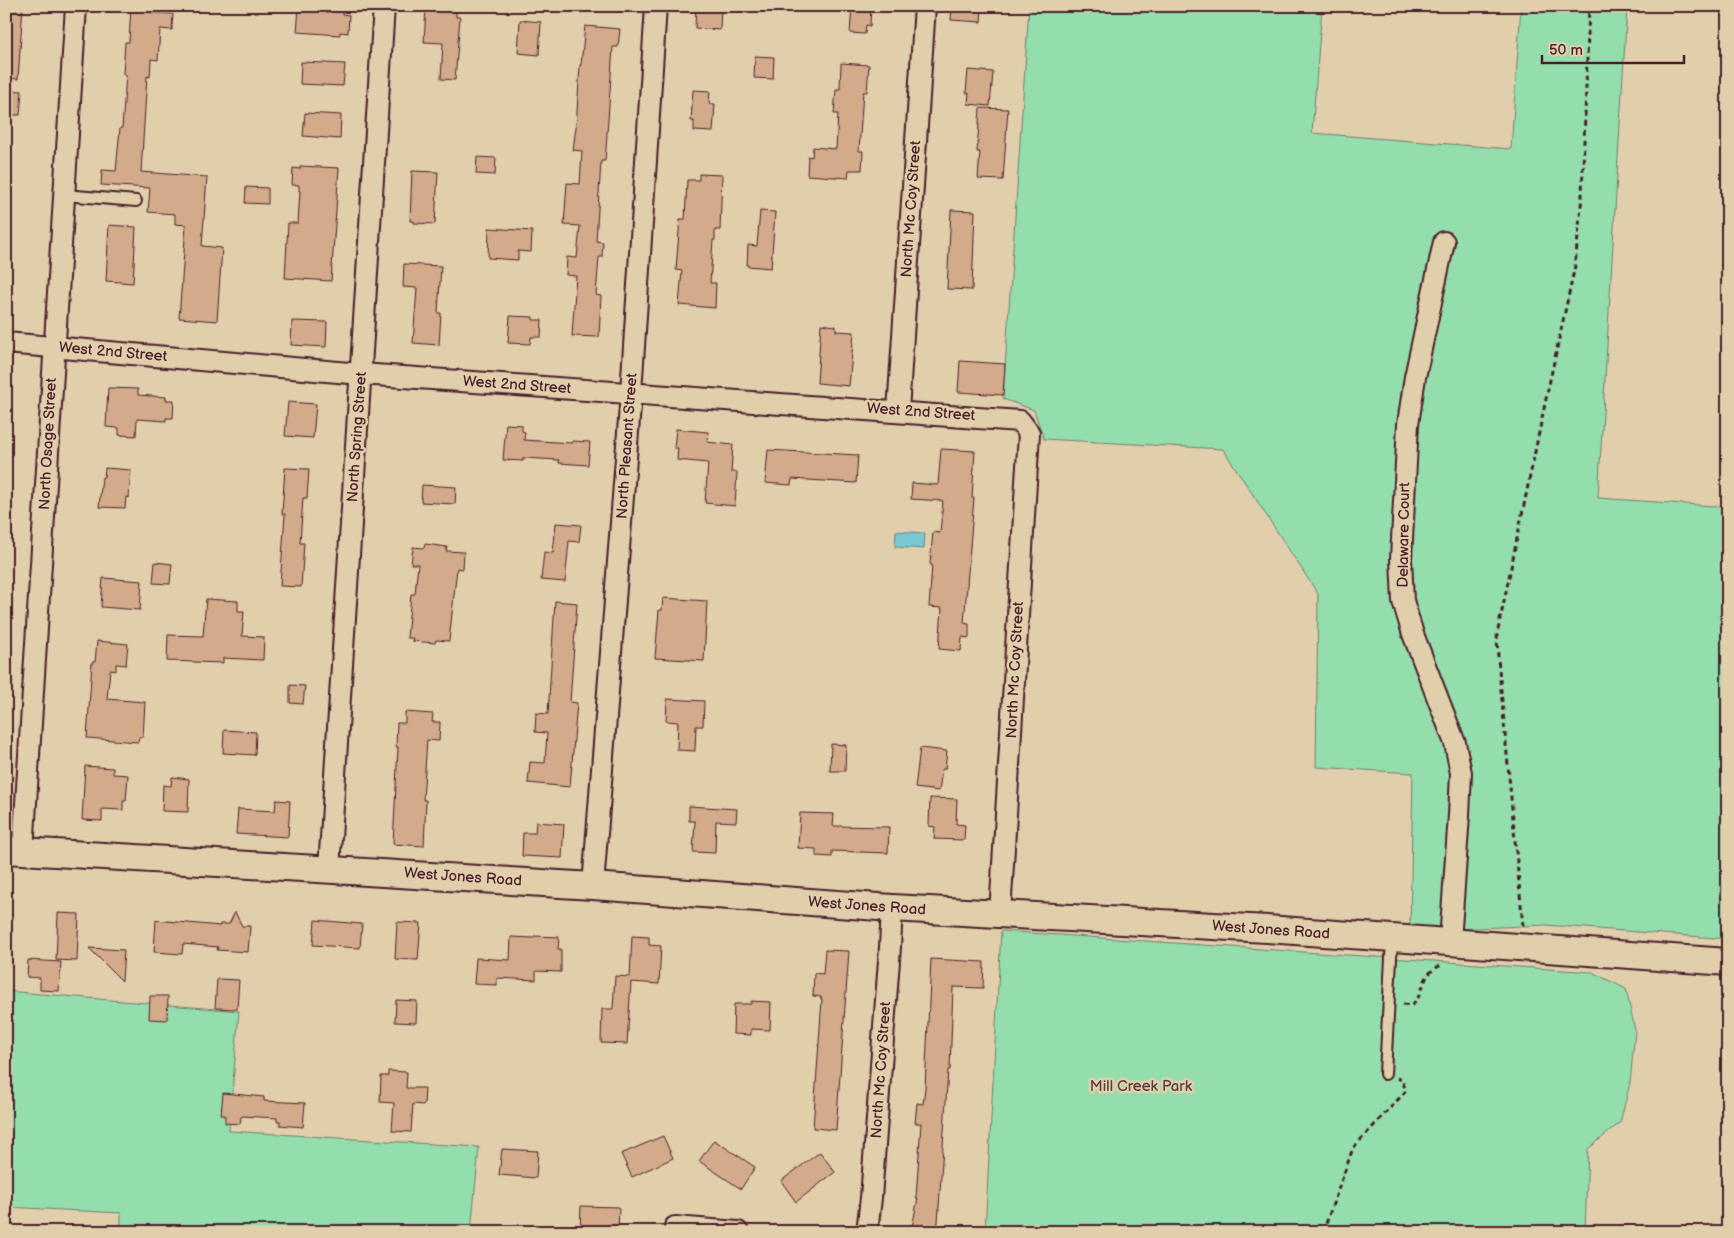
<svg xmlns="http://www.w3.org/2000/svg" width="1734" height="1238" viewBox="0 0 1734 1238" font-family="'Balsamiq Sans',sans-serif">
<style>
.green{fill:#94dead;stroke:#6f7e6c}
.water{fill:#77c8d1;stroke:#65848f}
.building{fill:#d3ab8a;stroke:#4a1f2b}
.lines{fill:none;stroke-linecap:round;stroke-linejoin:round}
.service-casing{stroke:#4a1f2b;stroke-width:14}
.minor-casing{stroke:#4a1f2b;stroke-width:24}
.tertiary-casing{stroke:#4a1f2b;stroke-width:30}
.path{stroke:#4a1f2b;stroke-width:3;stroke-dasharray:5 4;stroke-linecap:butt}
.service{stroke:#e1cfac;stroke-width:10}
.minor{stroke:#e1cfac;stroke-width:20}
.tertiary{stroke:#e1cfac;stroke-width:26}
.labels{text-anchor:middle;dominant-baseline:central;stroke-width:5;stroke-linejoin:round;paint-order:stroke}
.street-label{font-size:15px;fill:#4a1f2b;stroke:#e1cfac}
.park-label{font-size:15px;fill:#553c3e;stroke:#e1cfac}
</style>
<rect width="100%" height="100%" fill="#e1cfac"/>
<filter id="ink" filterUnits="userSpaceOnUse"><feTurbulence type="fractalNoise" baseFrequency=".02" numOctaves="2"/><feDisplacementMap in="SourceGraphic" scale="10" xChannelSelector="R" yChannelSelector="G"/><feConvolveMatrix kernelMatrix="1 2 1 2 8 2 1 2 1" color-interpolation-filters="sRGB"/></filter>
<g filter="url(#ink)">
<g class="green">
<path d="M 1029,6 L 1322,6 L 1312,133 L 1511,149 L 1521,6 L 1627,6 L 1598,498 L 1728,507 L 1728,939 L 1546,925 L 1410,931 L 1413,773 L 1316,767 L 1318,594 L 1223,449 L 1044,439 L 1034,410 L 1003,399 Z"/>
<path d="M 1001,931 L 1592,972 L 1626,989 L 1635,1030 L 1630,1083 L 1620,1123 L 1588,1149 L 1585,1232 L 985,1232 Z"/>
<path d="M 6,991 L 239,1011 L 229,1131 L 479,1147 L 471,1232 L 121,1232 L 121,1213 L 6,1207 Z"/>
</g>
<path class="water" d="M 896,531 L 925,533 L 924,549 L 895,547 Z"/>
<g class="building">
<path d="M 6,6 L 23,6 L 18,79 L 6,78 Z"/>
<path d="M 131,6 L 151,6 L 151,13 L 173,14 L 172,30 L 160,29 L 158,60 L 151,59 L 150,77 L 147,76 L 141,172 L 207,177 L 202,246 L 222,248 L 217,321 L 179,318 L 186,225 L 175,224 L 175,214 L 148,212 L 150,188 L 101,185 L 102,170 L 116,171 L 120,128 L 122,128 L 126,75 L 123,74 L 125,42 L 129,42 Z"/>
<path d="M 426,6 L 456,6 L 456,17 L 460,17 L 455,80 L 441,79 L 443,43 L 424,42 Z"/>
<path d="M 696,6 L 721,6 L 720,30 L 695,28 Z"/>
<path d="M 852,6 L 871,6 L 870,26 L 866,25 L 865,34 L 850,33 Z"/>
<path d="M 952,6 L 982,6 L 981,22 L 951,20 Z"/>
<path d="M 299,8 L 342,11 L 342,14 L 349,15 L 348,33 L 340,32 L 340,35 L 297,32 Z"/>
<path d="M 520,20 L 541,22 L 539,55 L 518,53 Z"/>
<path d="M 585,26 L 620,29 L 618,47 L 613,47 L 606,149 L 605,161 L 601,161 L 596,241 L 603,242 L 602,257 L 599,257 L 596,295 L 601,296 L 599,337 L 572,336 L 576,276 L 566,275 L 567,257 L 577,258 L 580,226 L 564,225 L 567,183 L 580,184 L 582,151 L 573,150 L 576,127 L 580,65 L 581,65 Z"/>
<path d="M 755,56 L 774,57 L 773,79 L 754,78 Z"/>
<path d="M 301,62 L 345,64 L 343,86 L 300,84 Z"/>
<path d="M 841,63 L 869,65 L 867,92 L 863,92 L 859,151 L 863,151 L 862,170 L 849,170 L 848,178 L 807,175 L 808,156 L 812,157 L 813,147 L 836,149 L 838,114 L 834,114 L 836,89 L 840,89 Z"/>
<path d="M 968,70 L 993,72 L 990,106 L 968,104 L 969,93 L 966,93 Z"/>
<path d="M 6,90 L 22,91 L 20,115 L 6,115 Z"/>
<path d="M 693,90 L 710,91 L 709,104 L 715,104 L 713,132 L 694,131 L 694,121 L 691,121 Z"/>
<path d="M 980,108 L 1008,109 L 1003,180 L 978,179 L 980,152 L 977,152 Z"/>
<path d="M 305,113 L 341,115 L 340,139 L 303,136 Z"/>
<path d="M 477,157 L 496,158 L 495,175 L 476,174 Z"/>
<path d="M 300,166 L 339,168 L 331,281 L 285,278 L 288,223 L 298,223 L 300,191 L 299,191 L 299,185 L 292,185 L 293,168 L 300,169 Z"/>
<path d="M 412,171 L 438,172 L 435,224 L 414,223 L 414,221 L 410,221 Z"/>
<path d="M 699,174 L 722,175 L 720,230 L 715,230 L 715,240 L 713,240 L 710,283 L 716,283 L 715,308 L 679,305 L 682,271 L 676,270 L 680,219 L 685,219 L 687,180 L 699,180 Z"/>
<path d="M 246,187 L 268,188 L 268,204 L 245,203 Z"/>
<path d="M 951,210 L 975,211 L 972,290 L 947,289 Z"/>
<path d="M 760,211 L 775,212 L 771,268 L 747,266 L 748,245 L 757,246 Z"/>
<path d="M 109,225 L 136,227 L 133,283 L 106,281 Z"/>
<path d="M 489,228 L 532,231 L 531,252 L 518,251 L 518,260 L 488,258 Z"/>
<path d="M 404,264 L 441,266 L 438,313 L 441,313 L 439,345 L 413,343 L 417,288 L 403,287 Z"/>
<path d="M 510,316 L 533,317 L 533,320 L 542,320 L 541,337 L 531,337 L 530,344 L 508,343 Z"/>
<path d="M 292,321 L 327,322 L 326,347 L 291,345 Z"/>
<path d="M 821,324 L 836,326 L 836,331 L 854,332 L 849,386 L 817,383 Z"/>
<path d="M 960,361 L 1005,364 L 1003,395 L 958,392 Z"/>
<path d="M 108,388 L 138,389 L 138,395 L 166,397 L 166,400 L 174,400 L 173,418 L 166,418 L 166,421 L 137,419 L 136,436 L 119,435 L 119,428 L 106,427 Z"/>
<path d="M 288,402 L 316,404 L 313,438 L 285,436 Z"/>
<path d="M 506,424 L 522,425 L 522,431 L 525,432 L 524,440 L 572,443 L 572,441 L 590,442 L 588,465 L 559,463 L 559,460 L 523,458 L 523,461 L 503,460 Z"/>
<path d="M 676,429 L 708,432 L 707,442 L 733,445 L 731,472 L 737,472 L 735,506 L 705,503 L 708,463 L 677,460 L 678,448 L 674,448 Z"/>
<path d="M 941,449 L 975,451 L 972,498 L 974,498 L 971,535 L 964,623 L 969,624 L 969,638 L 962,637 L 961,651 L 939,649 L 942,608 L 929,607 L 932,565 L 930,564 L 933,532 L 940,533 L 943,501 L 911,499 L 912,483 L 938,485 Z"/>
<path d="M 768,450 L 858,455 L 856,483 L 792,479 L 791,485 L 765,483 Z"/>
<path d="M 105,468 L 131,470 L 129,498 L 126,497 L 125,508 L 99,507 L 102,477 L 104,477 Z"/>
<path d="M 285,468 L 309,469 L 307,498 L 303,498 L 300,543 L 304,543 L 301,587 L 280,586 L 285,514 L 282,514 Z"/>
<path d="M 422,485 L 456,487 L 455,504 L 421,502 Z"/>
<path d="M 556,523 L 581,525 L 579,542 L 569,541 L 565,582 L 541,580 L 544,552 L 553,553 Z"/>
<path d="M 425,544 L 447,547 L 446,551 L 464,552 L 463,569 L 457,568 L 449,641 L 436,640 L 435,643 L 412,641 L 413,638 L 407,638 L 411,594 L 415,594 L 418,564 L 411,564 L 413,547 L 424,548 Z"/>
<path d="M 155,562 L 172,564 L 170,584 L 153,583 Z"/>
<path d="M 103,578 L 142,581 L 140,610 L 101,607 Z"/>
<path d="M 663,598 L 707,601 L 704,661 L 655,658 L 659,610 L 662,610 Z"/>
<path d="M 206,599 L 238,601 L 238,611 L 244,611 L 242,636 L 264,637 L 263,660 L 223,658 L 223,663 L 167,661 L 168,635 L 203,636 Z"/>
<path d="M 555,601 L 577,603 L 570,702 L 577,703 L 570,787 L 528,783 L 530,762 L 545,763 L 547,733 L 535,732 L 536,713 L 548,714 Z"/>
<path d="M 97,641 L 128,644 L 126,665 L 116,664 L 116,671 L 110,670 L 107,699 L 145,702 L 143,737 L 139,737 L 138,742 L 87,738 L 92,662 L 95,662 Z"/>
<path d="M 290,685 L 305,686 L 303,704 L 290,703 Z"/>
<path d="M 667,699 L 704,701 L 703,726 L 696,726 L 695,751 L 677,750 L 678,722 L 666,721 Z"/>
<path d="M 405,712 L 433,714 L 432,722 L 440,722 L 439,741 L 427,740 L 423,800 L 426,800 L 424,846 L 393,844 L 398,747 L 396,747 L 397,723 L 405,723 Z"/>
<path d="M 224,730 L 256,732 L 255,755 L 223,753 Z"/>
<path d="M 831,744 L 846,745 L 845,771 L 830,771 Z"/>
<path d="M 920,748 L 947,751 L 945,769 L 942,769 L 939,791 L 915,788 Z"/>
<path d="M 85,766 L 113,768 L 113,774 L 128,775 L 126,801 L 123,801 L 123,810 L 102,809 L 102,821 L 82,820 Z"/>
<path d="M 172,777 L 189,779 L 188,812 L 162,811 L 163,785 L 171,786 Z"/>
<path d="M 930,798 L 957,799 L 956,824 L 965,825 L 964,840 L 934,839 L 935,827 L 929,826 Z"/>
<path d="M 276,800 L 290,801 L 288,837 L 236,834 L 238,809 L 275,811 Z"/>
<path d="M 689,806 L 737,809 L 736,822 L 716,821 L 715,853 L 693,852 L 695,821 L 689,821 Z"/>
<path d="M 800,813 L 834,814 L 833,826 L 889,827 L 888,853 L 832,851 L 832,857 L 816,856 L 816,849 L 798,848 Z"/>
<path d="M 536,822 L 564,824 L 562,858 L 522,856 L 523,833 L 535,833 Z"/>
<path d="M 235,912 L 242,926 L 250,926 L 248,952 L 217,950 L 218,947 L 183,944 L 182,954 L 154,952 L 156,920 L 220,926 L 220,924 L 229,924 Z"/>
<path d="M 58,913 L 79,914 L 77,961 L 56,960 Z"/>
<path d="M 315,920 L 362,924 L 360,948 L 313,945 Z"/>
<path d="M 397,922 L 421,923 L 418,960 L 395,959 Z"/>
<path d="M 534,936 L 559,937 L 558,949 L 561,949 L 561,972 L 536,971 L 536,980 L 497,978 L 497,985 L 474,984 L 476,958 L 510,960 L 511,937 L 534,938 Z"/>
<path d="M 632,936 L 649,937 L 649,945 L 661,946 L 659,984 L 631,982 L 627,1044 L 601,1043 L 602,1009 L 613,1009 L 615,976 L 630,977 Z"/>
<path d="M 89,948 L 124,950 L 122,981 Z"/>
<path d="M 825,950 L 849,951 L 836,1130 L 813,1128 L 822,999 L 821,999 L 821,997 L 813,996 L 814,973 L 823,974 Z"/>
<path d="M 931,959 L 984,962 L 983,988 L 953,987 L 950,1070 L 948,1070 L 938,1222 L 936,1232 L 911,1232 L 918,1198 L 916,1198 L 921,1123 L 915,1123 L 917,1103 L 923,1104 L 925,1088 Z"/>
<path d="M 28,960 L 61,962 L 59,991 L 40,990 L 40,978 L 27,977 Z"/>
<path d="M 217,979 L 239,980 L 237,1009 L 215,1008 Z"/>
<path d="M 150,996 L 168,996 L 167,1020 L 149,1019 Z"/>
<path d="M 396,1000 L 417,1001 L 416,1023 L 395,1022 Z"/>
<path d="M 751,1001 L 771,1002 L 770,1030 L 751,1029 L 751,1035 L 733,1034 L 734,1004 L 751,1004 Z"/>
<path d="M 388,1071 L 407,1072 L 406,1088 L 425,1088 L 424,1105 L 413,1104 L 411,1132 L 392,1131 L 394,1103 L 380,1102 L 381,1076 L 388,1076 Z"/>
<path d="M 223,1093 L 264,1097 L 264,1101 L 305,1103 L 303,1127 L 280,1125 L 280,1121 L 277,1121 L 277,1118 L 243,1116 L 241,1117 L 240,1124 L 225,1123 L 225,1115 L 221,1115 Z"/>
<path d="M 663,1136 L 673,1158 L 632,1177 L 621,1154 Z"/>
<path d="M 714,1140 L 755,1167 L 741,1189 L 699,1161 Z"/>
<path d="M 502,1149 L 538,1151 L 536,1178 L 499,1175 Z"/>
<path d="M 820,1152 L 835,1172 L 796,1202 L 781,1181 Z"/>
<path d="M 581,1206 L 619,1207 L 618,1232 L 580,1232 Z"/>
</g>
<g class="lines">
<g class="service-casing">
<g id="service">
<path d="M 64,195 L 136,201"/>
<path d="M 1385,1074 L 1392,939"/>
</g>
</g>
<g class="minor-casing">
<g id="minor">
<path d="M 1444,242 L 1415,377 L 1408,424 L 1401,559 L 1403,601 L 1413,634 L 1455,743 L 1461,773 L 1459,815 L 1450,942"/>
<path d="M 6,343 L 361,374 L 1020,421 L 1029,433 L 1000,914"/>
<path d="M 898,411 L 925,6"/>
<path d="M 23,851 L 76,6"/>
<path d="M 329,869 L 384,6"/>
<path d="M 593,886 L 631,393 L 656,6"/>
<path d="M 675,1227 L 738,1232"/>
<path d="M 867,1232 L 871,1198 L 890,947 L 892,908"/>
</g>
</g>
<g class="tertiary-casing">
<path id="tertiary" d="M 6,850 L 593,886 L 892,908 L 1267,929 L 1728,962"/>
</g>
<g class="path">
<path d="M 1523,926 L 1498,658 L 1497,635 L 1547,394 L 1575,266 L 1582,196 L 1589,6"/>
<path d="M 1403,1004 L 1412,1005 C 1427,991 1419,974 1442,965"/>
<path d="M 1323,1232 L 1353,1148 L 1406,1091 L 1402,1080 L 1397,1078"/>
</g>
<use href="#service" class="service"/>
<use href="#minor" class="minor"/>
<use href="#tertiary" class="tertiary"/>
</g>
</g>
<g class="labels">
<g class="street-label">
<text transform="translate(911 209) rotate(-86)">North Mc Coy Street</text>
<text transform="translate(113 352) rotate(5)">West 2nd Street</text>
<text transform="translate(517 385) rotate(4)">West 2nd Street</text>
<text transform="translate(921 412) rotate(4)">West 2nd Street</text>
<text transform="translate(357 437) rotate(-86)">North Spring Street</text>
<text transform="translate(48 444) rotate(-87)">North Osage Street</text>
<text transform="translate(627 446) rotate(-86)">North Pleasant Street</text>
<text transform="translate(1404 535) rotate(-89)">Delaware Court</text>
<text transform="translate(1015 670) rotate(-87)">North Mc Coy Street</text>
<text transform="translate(463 877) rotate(4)">West Jones Road</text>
<text transform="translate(867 906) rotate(4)">West Jones Road</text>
<text transform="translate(1271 930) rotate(4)">West Jones Road</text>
<text transform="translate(881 1070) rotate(-86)">North Mc Coy Street</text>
</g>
<g class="park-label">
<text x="1141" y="1086">Mill Creek Park</text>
</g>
</g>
<rect width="1734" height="1238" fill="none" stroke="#e1cfac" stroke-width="25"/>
<rect x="12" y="12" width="1709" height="1213" fill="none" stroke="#4a1f2b" stroke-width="2" filter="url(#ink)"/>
<path d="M1542 55v8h142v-8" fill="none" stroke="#4a1f2b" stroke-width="2.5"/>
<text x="1549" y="55" font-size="15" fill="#4a1f2b" stroke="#e1cfac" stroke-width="4" paint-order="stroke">50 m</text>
</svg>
